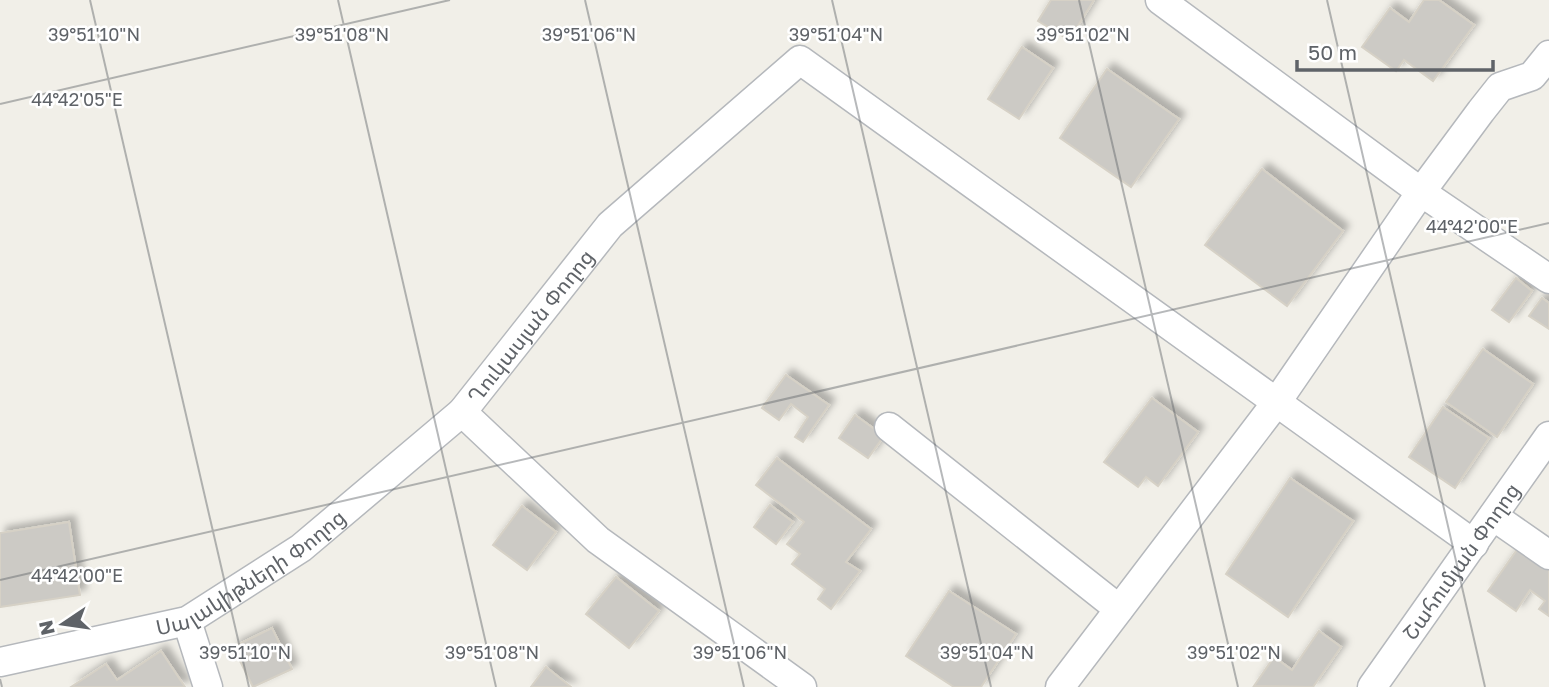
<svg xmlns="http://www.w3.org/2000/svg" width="1549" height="687" viewBox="0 0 1549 687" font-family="'Golos Text','Noto Sans Armenian',sans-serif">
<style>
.building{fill:#cccac5;stroke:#d6d1c6;stroke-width:2;filter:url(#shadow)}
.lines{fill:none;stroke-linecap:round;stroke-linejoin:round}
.minor-casing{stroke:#b5b8bc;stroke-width:31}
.minor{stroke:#fff;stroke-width:28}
.ticks{fill:none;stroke:#5f6368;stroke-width:2;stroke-opacity:0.45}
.labels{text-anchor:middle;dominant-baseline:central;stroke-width:5;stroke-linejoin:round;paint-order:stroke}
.street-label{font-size:21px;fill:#5f6368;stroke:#fff}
.ticks-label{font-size:18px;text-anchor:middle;fill:#5f6368;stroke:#fff;stroke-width:5;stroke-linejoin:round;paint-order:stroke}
</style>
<defs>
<filter id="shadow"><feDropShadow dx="6" dy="-6" stdDeviation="3.5" flood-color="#0004"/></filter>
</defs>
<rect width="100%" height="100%" fill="#f1efe8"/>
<g class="building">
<path d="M 1051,0 L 1094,0 L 1069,40 L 1038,21 Z"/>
<path d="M 1424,0 L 1439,0 L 1474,25 L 1433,81 L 1404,60 L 1396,71 L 1362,47 L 1390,8 L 1409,22 Z"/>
<path d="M 1022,47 L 1053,68 L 1019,119 L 988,99 Z"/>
<path d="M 1107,69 L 1179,119 L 1131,187 L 1060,138 Z"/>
<path d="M 1262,169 L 1343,231 L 1287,306 L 1205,245 Z"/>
<path d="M 1516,278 L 1532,291 L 1509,322 L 1492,310 Z"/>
<path d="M 1542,298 L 1549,303 L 1549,329 L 1529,316 Z"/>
<path d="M 1483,349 L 1533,384 L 1497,437 L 1446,402 Z"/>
<path d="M 786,375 L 829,405 L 803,442 L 795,437 L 808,417 L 791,404 L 779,420 L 762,408 Z"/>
<path d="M 1152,398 L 1198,432 L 1158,486 L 1146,477 L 1138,487 L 1104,462 Z"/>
<path d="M 1443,407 L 1489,438 L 1455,488 L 1409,457 Z"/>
<path d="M 855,415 L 884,436 L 868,458 L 839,438 Z"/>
<path d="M 777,458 L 871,529 L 846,562 L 860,571 L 831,609 L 818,599 L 825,589 L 792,564 L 800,554 L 787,544 L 804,522 L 756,485 Z"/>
<path d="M 1290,478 L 1353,521 L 1288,617 L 1226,574 Z"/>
<path d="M 770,505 L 793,522 L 776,544 L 754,527 Z"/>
<path d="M 522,506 L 556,532 L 527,570 L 493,545 Z"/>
<path d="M 69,522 L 80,595 L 0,607 L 0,533 Z"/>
<path d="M 1521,544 L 1549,564 L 1549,616 L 1539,609 L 1545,601 L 1530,590 L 1516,611 L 1488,591 Z"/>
<path d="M 616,577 L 659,611 L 629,648 L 586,614 Z"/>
<path d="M 949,591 L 1016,634 L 981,687 L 954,687 L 906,656 Z"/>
<path d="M 272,628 L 292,669 L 253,687 L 233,647 Z"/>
<path d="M 1319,631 L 1341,647 L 1313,687 L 1254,686 L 1274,657 L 1292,670 Z"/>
<path d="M 161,651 L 185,687 L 71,687 L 106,664 L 117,680 Z"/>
<path d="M 546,667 L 571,687 L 531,687 Z"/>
</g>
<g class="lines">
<g class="minor-casing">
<g id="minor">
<path d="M 1160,0 L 1421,192 L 1549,279"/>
<path d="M 889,427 L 1119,609"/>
<path d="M 1493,516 L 1549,555"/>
<path d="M 187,621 L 208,687"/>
<path id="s1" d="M 0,662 L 187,621 L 301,548 L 462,412"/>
<path id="s2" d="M 802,687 L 598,540 L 462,412 L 610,225 L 800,60 L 1474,544"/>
<path d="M 1060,687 L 1276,403 L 1421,192 L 1481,111 L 1500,87 L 1532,76 L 1549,55"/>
<path id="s3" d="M 1372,687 L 1549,436"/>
</g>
</g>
<use href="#minor" class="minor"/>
</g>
<path class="ticks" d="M 90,0 L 249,687M 338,0 L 496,687M 585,0 L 744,687M 832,0 L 991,687M 1079,0 L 1238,687M 1327,0 L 1485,687M 0,104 L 450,0M 0,580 L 1549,223M 0,679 L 2,687"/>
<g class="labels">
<g class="street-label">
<text stroke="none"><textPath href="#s2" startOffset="548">Ղուկասյան Փողոց</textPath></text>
<text stroke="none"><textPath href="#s3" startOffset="154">Շահումյան Փողոց</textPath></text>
<text stroke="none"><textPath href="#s1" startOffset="270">Սալակիթների Փողոց</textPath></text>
</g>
</g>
<g class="ticks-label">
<text x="94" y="41">39°51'10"N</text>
<text x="342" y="41">39°51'08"N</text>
<text x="589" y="41">39°51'06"N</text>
<text x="836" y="41">39°51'04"N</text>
<text x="1083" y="41">39°51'02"N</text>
<text x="77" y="106">44°42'05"E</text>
<text x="1472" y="233">44°42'00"E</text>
<text x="77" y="582">44°42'00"E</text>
<text x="245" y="659">39°51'10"N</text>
<text x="492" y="659">39°51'08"N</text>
<text x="740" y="659">39°51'06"N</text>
<text x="987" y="659">39°51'04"N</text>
<text x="1234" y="659">39°51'02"N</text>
</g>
<g transform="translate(63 624) rotate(257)" stroke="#ffffff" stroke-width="5" paint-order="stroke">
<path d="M0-5L12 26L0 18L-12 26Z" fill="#5f6368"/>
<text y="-10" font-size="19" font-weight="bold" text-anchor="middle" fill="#5f6368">N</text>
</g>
<path d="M1297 60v10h196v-10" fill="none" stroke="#5f6368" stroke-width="3.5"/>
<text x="1308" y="60" font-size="21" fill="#5f6368" stroke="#ffffff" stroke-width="5" paint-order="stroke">50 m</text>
</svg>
